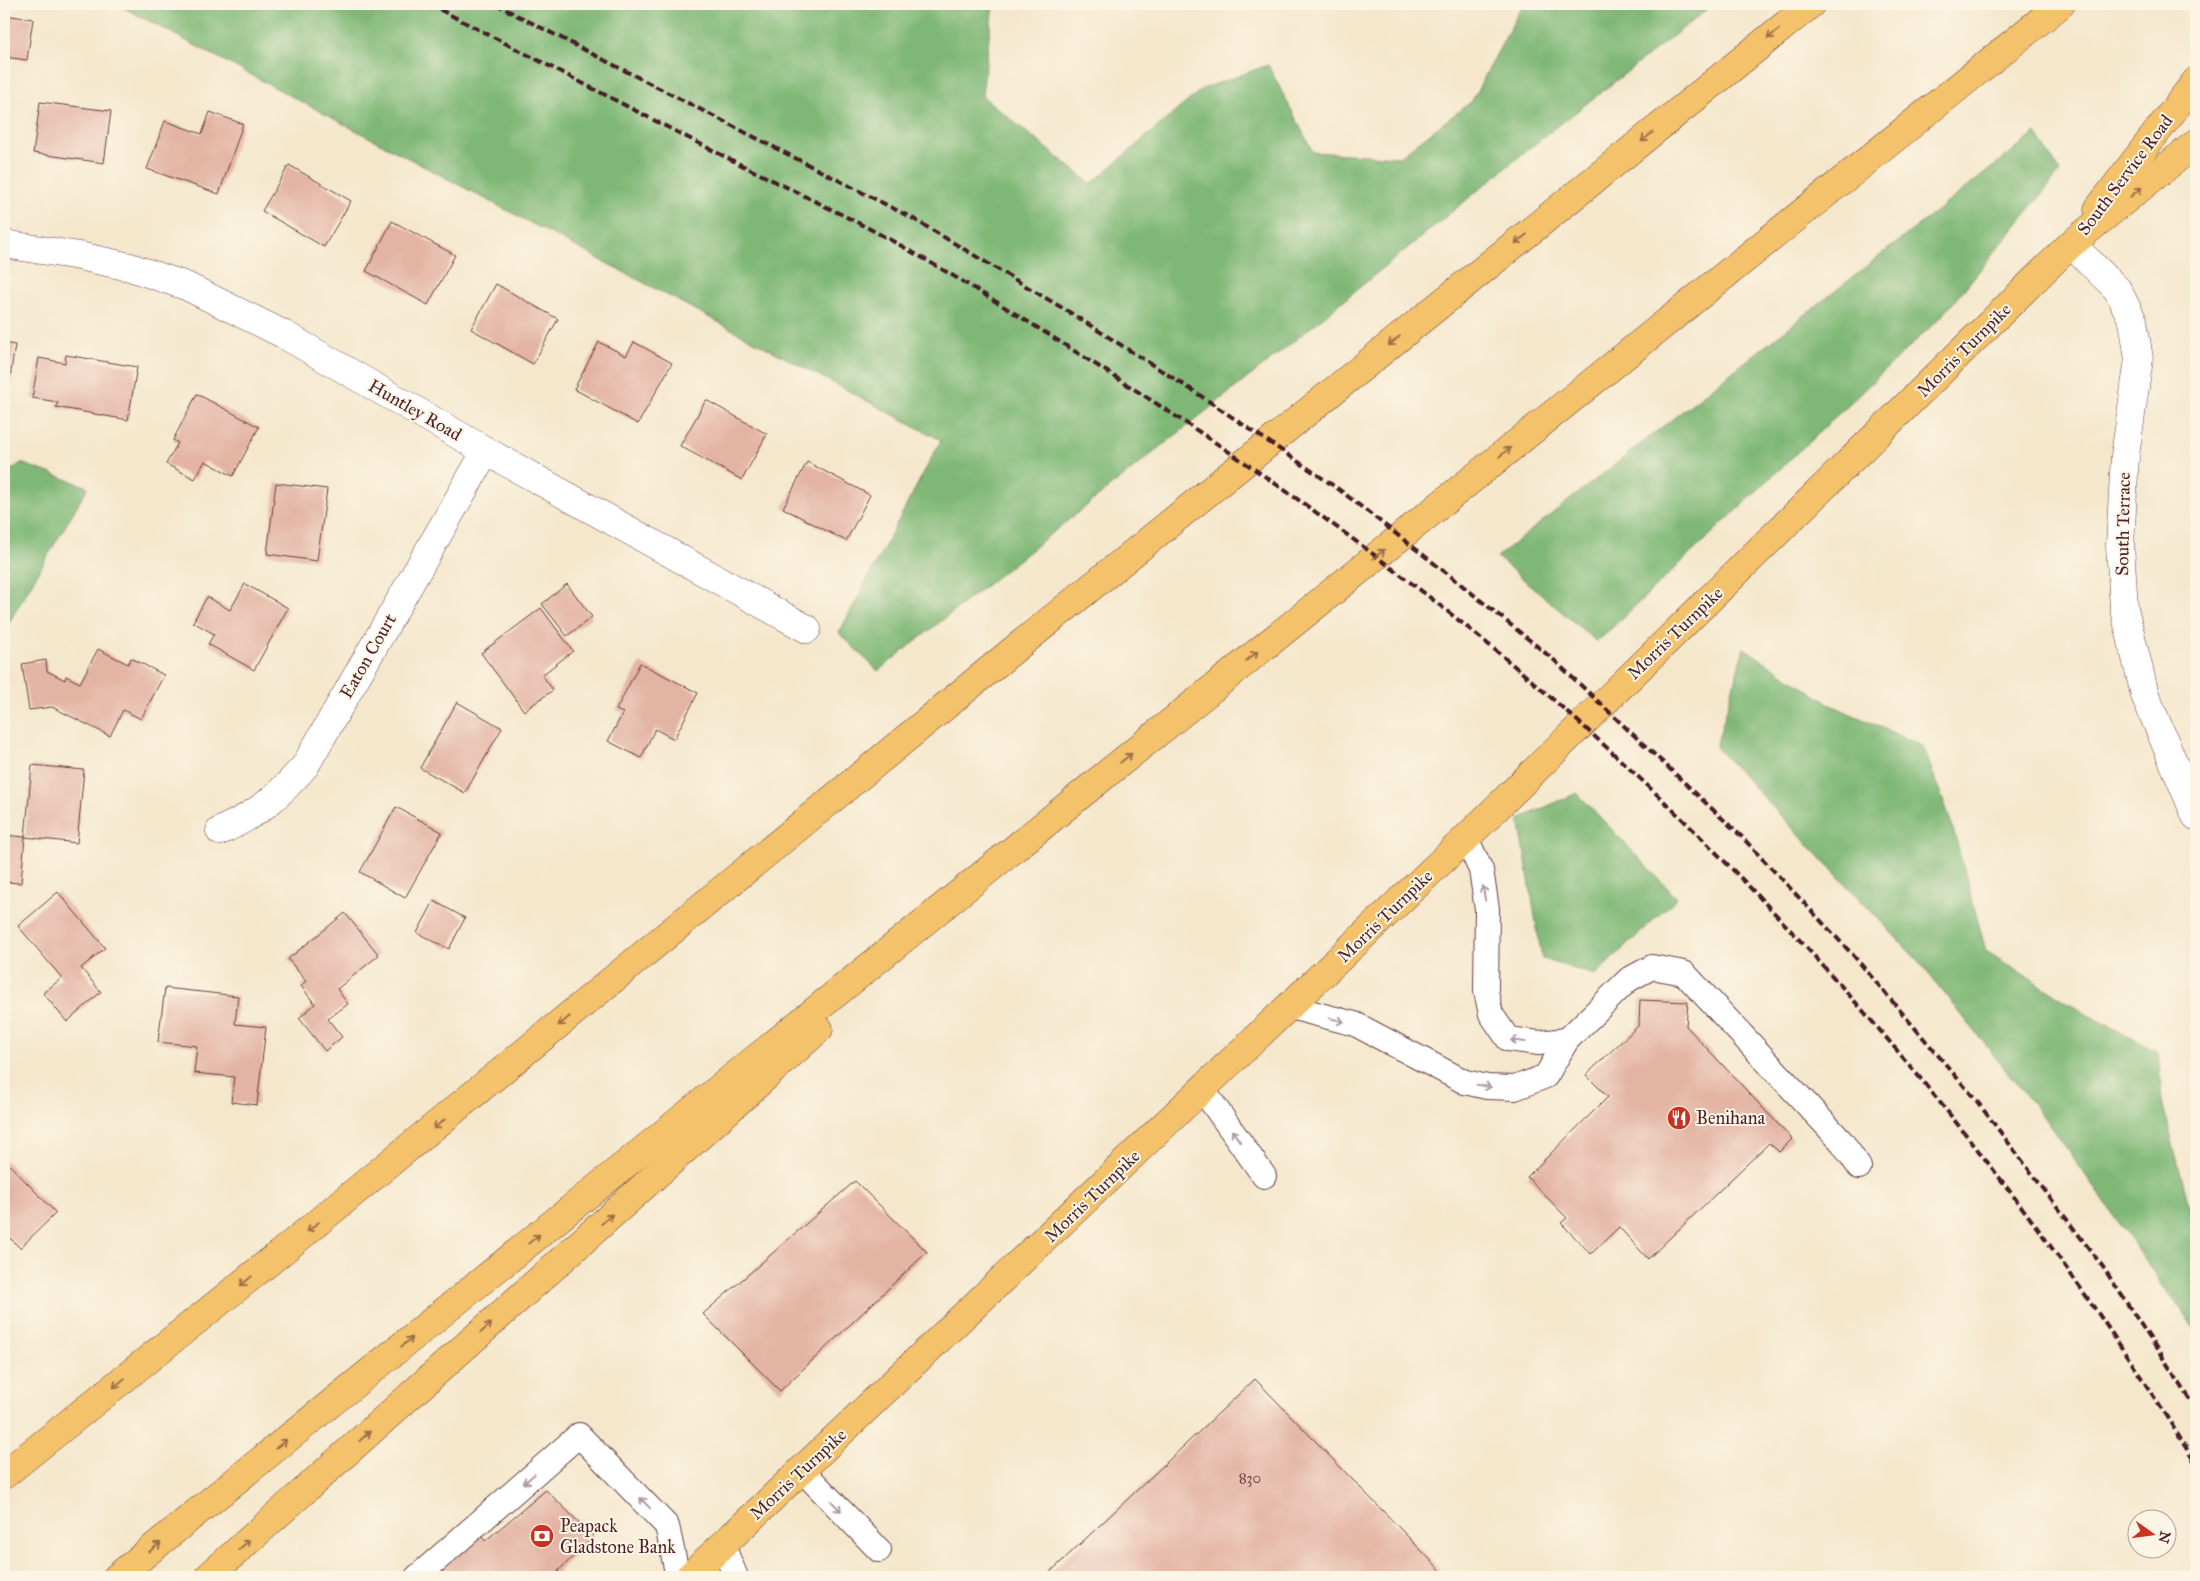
<svg xmlns="http://www.w3.org/2000/svg" width="2200" height="1581" viewBox="0 0 2200 1581" font-family="'IM FELL Great Primer',serif">
<style>
.forest{fill:#7fb876;stroke:#646c50}
.building{fill:#e3b3a3}
.lines{fill:none;stroke-linecap:round;stroke-linejoin:round}
.service-casing{stroke:#643d43;stroke-width:26}
.minor-casing{stroke:#643d43;stroke-width:29}
.primary-casing{stroke:#643d43;stroke-width:29}
.motorway-casing{stroke:#643d43;stroke-width:29}
.service{stroke:#fff;stroke-width:24}
.minor{stroke:#fff;stroke-width:28}
.primary{stroke:#f3c26a;stroke-width:28}
.motorway{stroke:#f3c26a;stroke-width:28}
.rail{stroke:#4a1f2b;stroke-width:4;stroke-dasharray:8 4;stroke-linecap:butt}
.oneway{stroke:#9e704a}
.oneway2{stroke:#ae9aa0}
.labels{text-anchor:middle;dominant-baseline:central;stroke-width:4;stroke-linejoin:round;paint-order:stroke}
.number-label{font-size:15px;fill:#704449}
.street-label{font-size:18px;fill:#4a1f2b;stroke:#fcf5e5}
.poi-label{font-size:18px;fill:#4a1f2b;stroke:#fcf5e5;text-anchor:start}
</style>
<rect width="100%" height="100%" fill="#fcf5e5"/>
<filter id="ink" filterUnits="userSpaceOnUse"><feTurbulence type="fractalNoise" baseFrequency=".02" numOctaves="2"/><feDisplacementMap in="SourceGraphic" scale="10" xChannelSelector="R" yChannelSelector="G"/><feConvolveMatrix kernelMatrix="1 2 1 2 8 2 1 2 1" color-interpolation-filters="sRGB"/></filter>
<filter id="wash" filterUnits="userSpaceOnUse"><feTurbulence type="fractalNoise" baseFrequency=".0096" numOctaves="4" result="noise"/><feDisplacementMap in="SourceGraphic" scale="20" xChannelSelector="R" yChannelSelector="G"/><feGaussianBlur stdDeviation="1.12" result="paint"/><feColorMatrix in="noise" values="0 0 0 0 0 0 0 0 0 0 0 0 0 0 0 0 0 1.4 0 .05"/><feComposite in="paint" operator="in"/></filter>
<g filter="url(#wash)">
<rect width="100%" height="100%" fill="#f4e7cc"/>
<g class="forest">
<path d="M 117,4 L 993,4 L 982,96 L 1091,184 L 1202,89 L 1268,65 L 1313,152 L 1399,157 L 1472,101 L 1523,4 L 1714,4 L 1531,147 L 1283,350 L 878,671 L 839,633 L 941,440 Z"/>
<path d="M 2036,133 L 2060,172 L 1943,315 L 1597,642 L 1497,557 Z"/>
<path d="M 21,463 L 88,487 L 4,631 L 4,475 Z"/>
<path d="M 1744,648 L 1831,705 L 1923,746 L 1952,825 L 1986,951 L 2088,1015 L 2158,1052 L 2162,1102 L 2193,1221 L 2196,1220 L 2196,1332 L 2053,1129 L 1920,963 L 1716,747 Z"/>
<path d="M 1577,793 L 1677,898 L 1595,975 L 1542,959 L 1519,819 Z"/>
</g>
<g id="blocks">
<g class="building">
<path d="M 4,15 L 33,19 L 27,60 L 4,57 Z"/>
<path d="M 40,102 L 111,111 L 104,163 L 33,153 Z"/>
<path d="M 210,112 L 243,124 L 219,194 L 147,169 L 165,121 L 202,134 Z"/>
<path d="M 289,165 L 351,201 L 324,247 L 262,211 Z"/>
<path d="M 392,221 L 455,255 L 428,305 L 366,271 Z"/>
<path d="M 496,284 L 558,319 L 533,364 L 471,329 Z"/>
<path d="M 599,342 L 626,356 L 634,342 L 672,363 L 638,424 L 574,389 Z"/>
<path d="M 4,343 L 15,345 L 7,398 L 4,398 Z"/>
<path d="M 66,355 L 137,367 L 128,420 L 56,407 L 58,402 L 32,398 L 39,358 L 65,363 Z"/>
<path d="M 197,394 L 259,427 L 233,476 L 205,461 L 195,479 L 166,464 L 178,443 L 173,440 Z"/>
<path d="M 706,400 L 767,434 L 742,480 L 680,446 Z"/>
<path d="M 807,462 L 870,495 L 846,541 L 783,508 Z"/>
<path d="M 276,483 L 327,489 L 317,561 L 267,554 Z"/>
<path d="M 245,584 L 288,608 L 254,670 L 208,644 L 214,634 L 193,622 L 207,597 L 230,610 Z"/>
<path d="M 567,584 L 592,617 L 567,636 L 542,604 Z"/>
<path d="M 541,608 L 573,651 L 542,675 L 553,690 L 524,711 L 481,653 Z"/>
<path d="M 98,649 L 128,664 L 131,658 L 164,675 L 141,719 L 123,710 L 110,736 L 52,707 L 29,710 L 22,664 L 46,660 L 47,671 L 65,680 L 66,676 L 80,683 Z"/>
<path d="M 640,663 L 698,693 L 674,739 L 655,729 L 641,758 L 608,741 L 623,713 L 616,710 Z"/>
<path d="M 457,702 L 502,728 L 465,793 L 420,768 Z"/>
<path d="M 32,765 L 84,770 L 77,843 L 25,837 Z"/>
<path d="M 396,807 L 442,832 L 405,898 L 360,872 Z"/>
<path d="M 4,835 L 25,837 L 21,883 L 4,882 Z"/>
<path d="M 58,892 L 105,948 L 81,968 L 101,992 L 67,1022 L 43,993 L 62,978 L 18,926 Z"/>
<path d="M 434,901 L 465,918 L 449,949 L 417,933 Z"/>
<path d="M 345,913 L 379,955 L 337,989 L 348,1004 L 328,1019 L 342,1037 L 325,1051 L 299,1018 L 315,1004 L 301,986 L 306,981 L 288,959 Z"/>
<path d="M 165,988 L 238,996 L 235,1024 L 266,1027 L 257,1105 L 231,1102 L 234,1077 L 194,1073 L 197,1046 L 158,1042 Z"/>
<path d="M 1640,1000 L 1688,1002 L 1686,1026 L 1792,1139 L 1779,1152 L 1769,1143 L 1648,1259 L 1619,1227 L 1591,1254 L 1561,1223 L 1567,1218 L 1527,1177 L 1608,1097 L 1586,1075 L 1639,1025 Z"/>
<path d="M 4,1159 L 56,1213 L 20,1248 L 4,1232 Z"/>
<path d="M 855,1181 L 927,1252 L 780,1391 L 703,1314 Z"/>
<path d="M 1255,1379 L 1447,1577 L 1045,1577 Z"/>
<path d="M 546,1490 L 594,1537 L 558,1571 L 564,1577 L 433,1577 L 480,1534 L 485,1541 Z"/>
</g>
</g>
</g>
<g filter="url(#ink)">
<use href="#blocks" fill-opacity="0" stroke="#643d43" stroke-width="1"/>
<g class="lines">
<g class="service-casing">
<g id="service">
<path d="M 1466,838 L 1481,870 L 1487,909 L 1486,991 L 1491,1014 L 1508,1039 L 1539,1043 L 1567,1040"/>
<path d="M 1290,1007 L 1355,1024 L 1465,1082 L 1487,1087 L 1515,1088 L 1546,1076 L 1567,1040 L 1628,980 L 1652,967 L 1684,973 L 1842,1142 L 1859,1167"/>
<path d="M 1203,1090 L 1264,1176"/>
<path d="M 803,1471 L 879,1550"/>
<path d="M 723,1546 L 736,1577"/>
<path d="M 417,1577 L 579,1435 L 667,1526 L 678,1577"/>
</g>
</g>
<g class="minor-casing">
<g id="minor">
<path d="M 4,244 L 79,256 L 130,267 L 186,286 L 283,334 L 486,451 L 807,629"/>
<path d="M 2071,244 L 2117,289 L 2133,321 L 2139,359 L 2125,456 L 2120,545 L 2124,608 L 2145,695 L 2196,816"/>
<path d="M 220,831 C 259,813 277,798 305,766 L 486,451"/>
</g>
</g>
<g class="primary-casing">
<g id="primary">
<path d="M 2098,209 L 2196,81"/>
<path d="M 689,1577 L 1466,838 L 2071,244 L 2196,143"/>
</g>
</g>
<g class="motorway-casing">
<g id="motorway">
<path d="M 4,1475 L 284,1250 L 1011,652 L 1811,4"/>
<path d="M 117,1577 L 1088,789 L 2061,4"/>
<path d="M 208,1577 L 819,1029"/>
</g>
</g>
<use href="#service" class="service"/>
<use href="#minor" class="minor"/>
<use href="#primary" class="primary"/>
<use href="#motorway" class="motorway"/>
<g class="rail">
<path d="M 429,4 C 523,52 616,101 710,149 C 772,181 836,210 898,244 C 966,282 1032,324 1098,366 C 1249,462 1396,564 1533,682 C 1788,901 2021,1177 2196,1464"/>
<path d="M 495,4 L 912,218 L 1069,312 L 1192,390 L 1337,488 L 1453,578 L 1554,660 L 1742,837 L 1853,955 L 1976,1100 L 2103,1267 L 2196,1408"/>
</g>
</g>
<defs><path id="oneway-shaft" d="M-6 0H5M1.5-3L5.5 0L1.5 3" fill="none" stroke-width="1.6" stroke-linecap="round" stroke-linejoin="round" transform="scale(1.25)"/></defs>
<g class="oneway">
<use href="#oneway-shaft" transform="translate(1773 34) rotate(141)"/>
<use href="#oneway-shaft" transform="translate(1647 137) rotate(141)"/>
<use href="#oneway-shaft" transform="translate(2136 192) rotate(-39)"/>
<use href="#oneway-shaft" transform="translate(1521 239) rotate(141)"/>
<use href="#oneway-shaft" transform="translate(1394 341) rotate(141)"/>
<use href="#oneway-shaft" transform="translate(1505 452) rotate(-39)"/>
<use href="#oneway-shaft" transform="translate(1379 554) rotate(-39)"/>
<use href="#oneway-shaft" transform="translate(1252 656) rotate(-39)"/>
<use href="#oneway-shaft" transform="translate(1126 758) rotate(-39)"/>
<use href="#oneway-shaft" transform="translate(564 1021) rotate(141)"/>
<use href="#oneway-shaft" transform="translate(439 1124) rotate(141)"/>
<use href="#oneway-shaft" transform="translate(607 1219) rotate(-42)"/>
<use href="#oneway-shaft" transform="translate(313 1227) rotate(141)"/>
<use href="#oneway-shaft" transform="translate(534 1239) rotate(-39)"/>
<use href="#oneway-shaft" transform="translate(246 1281) rotate(141)"/>
<use href="#oneway-shaft" transform="translate(486 1328) rotate(-42)"/>
<use href="#oneway-shaft" transform="translate(407 1342) rotate(-39)"/>
<use href="#oneway-shaft" transform="translate(119 1383) rotate(141)"/>
<use href="#oneway-shaft" transform="translate(365 1436) rotate(-42)"/>
<use href="#oneway-shaft" transform="translate(281 1444) rotate(-39)"/>
<use href="#oneway-shaft" transform="translate(244 1545) rotate(-42)"/>
<use href="#oneway-shaft" transform="translate(155 1547) rotate(-39)"/>
</g>
<g class="oneway2">
<use href="#oneway-shaft" transform="translate(1484 893) rotate(-99)"/>
<use href="#oneway-shaft" transform="translate(1337 1020) rotate(15)"/>
<use href="#oneway-shaft" transform="translate(1518 1041) rotate(-173)"/>
<use href="#oneway-shaft" transform="translate(1484 1086) rotate(10)"/>
<use href="#oneway-shaft" transform="translate(1236 1136) rotate(-125)"/>
<use href="#oneway-shaft" transform="translate(529 1479) rotate(139)"/>
<use href="#oneway-shaft" transform="translate(645 1503) rotate(-134)"/>
<use href="#oneway-shaft" transform="translate(836 1506) rotate(46)"/>
</g>
</g>
<defs>
<g id="restaurant-disc" transform="scale(1.25)"><circle r="9.5" fill="#c8321e" stroke="#fcf5e5"/><path d="M-5-6h1v4h1v-4h1v4h1v-4h1v5L-1.5 .5V6h-2V.5L-5-1ZM5-6V6H3V1.5H1.5Q1.5-4 5-6Z" fill="#fff"/></g>
<g id="bank-disc" transform="scale(1.25)"><circle r="9.5" fill="#c8321e" stroke="#fcf5e5"/><path d="M-6-4H6V4H-6ZM0-2.3a2.3 2.3 0 1 0 0 4.6a2.3 2.3 0 1 0 0-4.6Z" fill="#fff"/></g>
</defs>
<g fill-rule="evenodd">
<use href="#restaurant-disc" x="1679" y="1118"/>
<use href="#bank-disc" x="542" y="1536"/>
</g>
<g class="labels">
<g class="number-label">
<text x="1250" y="1478">830</text>
</g>
<g class="street-label">
<text transform="translate(2125 175) rotate(-53)">South Service Road</text>
<text transform="translate(1964 350) rotate(-45)">Morris Turnpike</text>
<text transform="translate(415 410) rotate(30)">Huntley Road</text>
<text transform="translate(2123 524) rotate(-89)">South Terrace</text>
<text transform="translate(1675 633) rotate(-44)">Morris Turnpike</text>
<text transform="translate(368 656) rotate(-60)">Eaton Court</text>
<text transform="translate(1385 916) rotate(-44)">Morris Turnpike</text>
<text transform="translate(1092 1196) rotate(-44)">Morris Turnpike</text>
<text transform="translate(798 1474) rotate(-43)">Morris Turnpike</text>
</g>
<g class="poi-label">
<text x="1696" y="1118">Benihana</text>
<text x="560" y="1526">Peapack<tspan x="560" dy="21">Gladstone Bank</tspan></text>
</g>
</g>
<rect width="2200" height="1581" fill="none" stroke="#fcf5e5" stroke-width="20"/>
<g transform="translate(2152 1534) rotate(104)"><circle r="24" fill="#fcf5e5" stroke="#b59f9b"/>
<path d="M0-4L9 19L0 12L-9 19Z" fill="#c8321e"/>
<text y="-8" font-size="14" font-weight="bold" text-anchor="middle" fill="#4a1f2b">N</text>
</g>
</svg>
